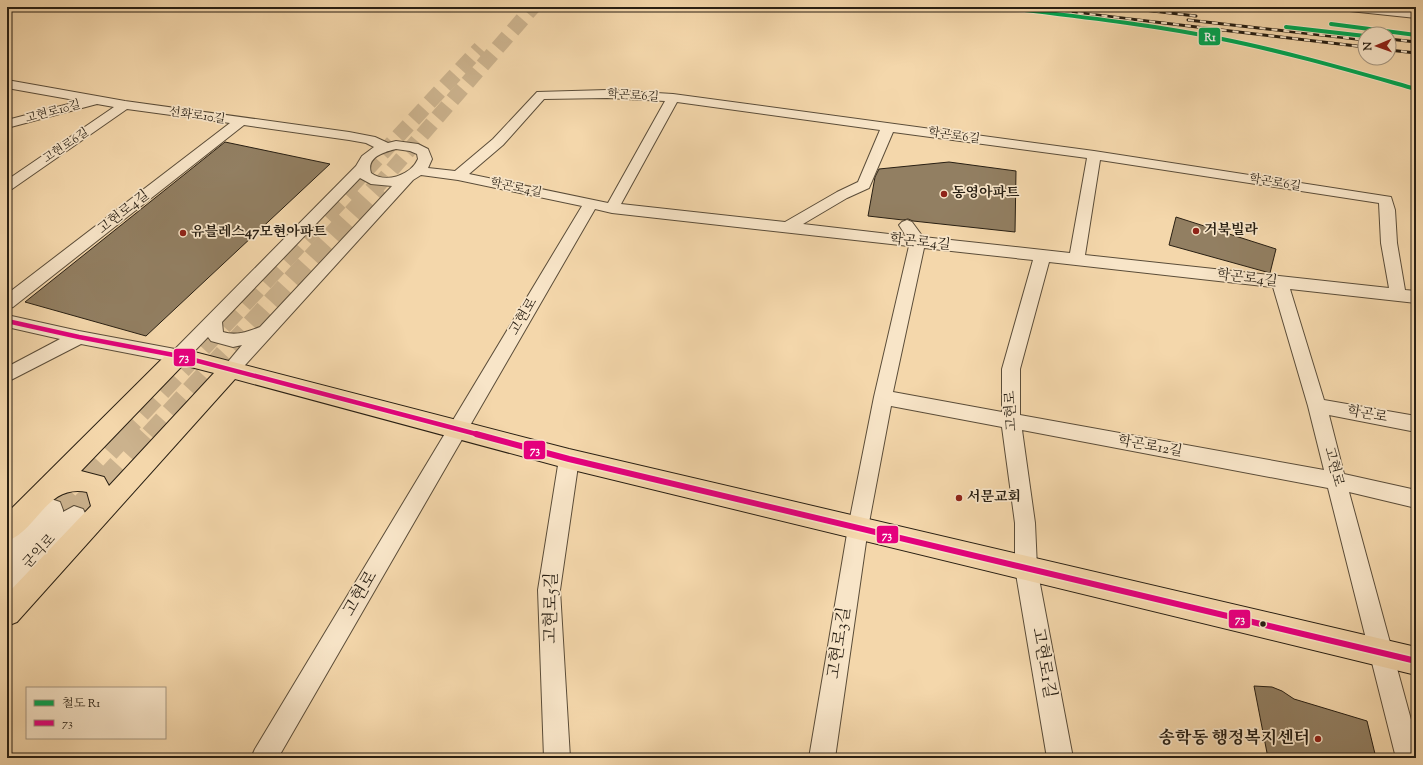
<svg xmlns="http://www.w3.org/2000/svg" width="1423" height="765" viewBox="0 0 1423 765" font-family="'Sorts Mill Goudy','Noto Serif KR',serif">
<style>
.building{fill:#927f62;stroke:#281f13}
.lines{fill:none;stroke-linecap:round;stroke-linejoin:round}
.tertiary-tunnel-far2{stroke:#cbb28d;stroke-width:15;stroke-dasharray:15 8;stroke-linecap:butt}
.tertiary-tunnel-far1{stroke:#cbb28d;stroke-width:20;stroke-dasharray:20 10;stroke-linecap:butt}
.tertiary-tunnel{stroke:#cbb28d;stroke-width:27;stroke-dasharray:27 14;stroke-linecap:butt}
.minor-casing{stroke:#5b4d39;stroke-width:2}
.tertiary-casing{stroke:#5b4d39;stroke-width:2}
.primary-casing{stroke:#281f13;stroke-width:2}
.minor{fill:#f8e5c8;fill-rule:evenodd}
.tertiary{fill:#f8e5c8;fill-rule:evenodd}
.primary{fill:#f4d7ab;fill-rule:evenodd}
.rail-casing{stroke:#281f13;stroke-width:3}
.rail{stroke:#f8e5c8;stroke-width:2;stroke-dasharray:6;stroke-linecap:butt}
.bus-1-far1-casing{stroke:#f8e5c8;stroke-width:7}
.bus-1-casing{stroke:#f8e5c8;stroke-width:9}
.bus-1-far1{stroke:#e5007d;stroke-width:4.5}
.bus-1{stroke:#e5007d;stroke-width:6}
.rail-1-casing{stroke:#f8e5c8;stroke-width:6}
.rail-1{stroke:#00a651;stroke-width:4}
.poi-dot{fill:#8f2418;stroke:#f8e5c8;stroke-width:1.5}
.bus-dot{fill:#281f13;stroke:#f8e5c8;stroke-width:1.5}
.labels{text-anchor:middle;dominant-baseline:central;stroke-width:3.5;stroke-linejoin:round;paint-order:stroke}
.far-street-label{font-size:12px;fill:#281f13;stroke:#f8e5c8}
.poi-label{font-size:14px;font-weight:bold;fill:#281f13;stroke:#f8e5c8;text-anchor:start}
.street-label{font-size:14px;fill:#281f13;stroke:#f8e5c8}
.near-street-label{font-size:17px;fill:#281f13;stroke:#f8e5c8}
.near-poi-label{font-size:17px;font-weight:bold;fill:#281f13;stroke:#f8e5c8;text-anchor:end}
.line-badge{stroke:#f8e5c8;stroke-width:1.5}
.badge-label{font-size:11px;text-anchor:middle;font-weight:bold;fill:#fff}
</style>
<rect width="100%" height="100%" fill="#f4d7ab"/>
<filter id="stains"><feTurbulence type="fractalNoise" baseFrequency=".005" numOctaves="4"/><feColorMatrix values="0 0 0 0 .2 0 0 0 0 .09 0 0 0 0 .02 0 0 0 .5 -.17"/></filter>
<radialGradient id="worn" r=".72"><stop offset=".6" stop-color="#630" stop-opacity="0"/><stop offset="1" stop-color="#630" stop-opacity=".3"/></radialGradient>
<g class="building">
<path d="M 225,142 L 330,164 L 146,336 L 25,302 Z"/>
<path d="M 949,162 L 1016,171 L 1015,232 L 913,221 L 908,219 L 903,220 L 868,216 L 875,177 L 879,169 Z"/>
<path d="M 1176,217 L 1276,249 L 1270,273 L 1169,245 Z"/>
<path d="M 1254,686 L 1272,687 L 1282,691 L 1294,699 L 1367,721 L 1376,758 L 1268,758 Z"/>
</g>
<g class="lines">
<g class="tertiary-tunnel-far2">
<path d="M 351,187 L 480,48"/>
<path d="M 377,187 L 533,7"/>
</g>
<g class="tertiary-tunnel-far1">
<path d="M 120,435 L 352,186"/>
<path d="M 150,435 L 378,186"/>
</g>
<g class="tertiary-tunnel">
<path d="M 51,510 L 121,434"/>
<path d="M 74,517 L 151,434"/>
</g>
<g class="minor-casing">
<g id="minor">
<path d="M 1335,7 L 1371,7 L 1416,12 L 1416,18 L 1340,10 Z"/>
<path d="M 7,80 L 125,101 L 349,132 L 375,137 L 388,143 L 396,141 L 418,144 L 428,149 L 432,159 L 428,168 L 455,171 L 493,139 L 537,92 L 607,90 L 673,94 L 1094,151 L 1391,197 L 1395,210 L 1397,243 L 1405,290 L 1416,291 L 1416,303 L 1290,289 L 1324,400 L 1416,416 L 1416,432 L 1329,415 L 1344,474 L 1416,490 L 1416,508 L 1349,492 L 1416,738 L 1416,758 L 1396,758 L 1328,488 L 1022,430 L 1035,523 L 1037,568 L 1073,758 L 1047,758 L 1015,568 L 1015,523 L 1002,427 L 891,406 L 868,528 L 835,758 L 809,758 L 848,528 L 874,397 L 909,246 L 612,213 L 595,209 L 278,758 L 251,758 L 255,749 L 582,206 L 458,180 L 421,175 L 413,180 L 237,374 L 231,376 L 225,374 L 222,369 L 242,345 L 233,347 L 211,341 L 208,337 L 185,361 L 179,363 L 81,344 L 7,382 L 7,367 L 60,339 L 7,327 L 7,315 L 79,331 L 175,349 L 356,166 L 362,156 L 374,147 L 366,143 L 349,140 L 244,125 L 13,307 L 7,309 L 7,294 L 230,123 L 127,109 L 12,189 L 7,190 L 7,180 L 114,107 L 97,104 L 7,128 L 7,120 L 80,101 L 7,88 ZM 607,98 L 665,101 L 608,203 L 469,174 L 503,145 L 544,99 ZM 677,102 L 880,130 L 858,182 L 837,192 L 785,222 L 621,204 ZM 893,132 L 1087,158 L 1070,253 L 923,237 L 912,222 L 907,220 L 902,222 L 899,225 L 906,236 L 803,224 L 847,198 L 869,188 ZM 396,149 L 410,151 L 417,154 L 418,159 C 411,175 386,184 371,173 C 366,157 384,152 396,149 ZM 1100,160 L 1379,203 L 1381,243 L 1389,288 L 1085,255 ZM 360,178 L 371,184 L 392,186 L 260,327 C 247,332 236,336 223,332 L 222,322 ZM 924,248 L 1033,260 L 1002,369 L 1002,412 L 893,392 ZM 1049,262 L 1273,287 L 1308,406 L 1324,470 L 1020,415 L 1020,369 Z"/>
<path d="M 569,451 L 576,453 L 579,459 L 560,590 L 570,758 L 544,758 L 538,590 L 559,459 L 562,453 Z"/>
</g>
</g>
<g class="tertiary-casing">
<path id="tertiary" d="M 51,499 L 60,502 L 63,510 L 63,512 L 74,506 L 83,509 L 87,517 L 83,525 L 16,596 L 7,599 L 7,569 L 11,564 L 7,566 L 7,537 L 42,502 Z"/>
</g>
<g class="primary-casing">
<path id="primary" d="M 179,348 L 569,449 L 1416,647 L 1416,675 L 569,469 L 235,379 L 17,622 L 7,626 L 7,594 L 91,506 L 87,492 C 46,484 38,530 7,541 L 7,513 L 171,350 ZM 183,365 L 214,373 L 109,486 L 104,477 L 81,471 Z"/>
</g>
<use href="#minor" class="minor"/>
<use href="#tertiary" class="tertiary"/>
<use href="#primary" class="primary"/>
<g class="rail-casing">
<g id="rail">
<path d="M 1030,7 L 1365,47"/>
<path d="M 1118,7 L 1196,16"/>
<path d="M 1188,20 L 1365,40"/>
<path d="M 1389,39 L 1416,42"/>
<path d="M 1389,50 L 1416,53"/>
</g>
</g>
<use href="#rail" class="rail"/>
<g class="bus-1-far1-casing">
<path id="bus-1-far1" d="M 7,321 L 79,337 L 179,356 L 480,435"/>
</g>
<g class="bus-1-casing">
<path id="bus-1" d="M 476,434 L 569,459 L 1416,661"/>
</g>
<use href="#bus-1-far1" class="bus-1-far1"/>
<use href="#bus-1" class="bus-1"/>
<g class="rail-1-casing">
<g id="rail-1">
<path d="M 999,7 C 1073,16 1148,24 1222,39 C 1287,52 1352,71 1416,89"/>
<path d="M 1331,24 L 1416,35"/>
<path d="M 1286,27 L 1365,36"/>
</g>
</g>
<use href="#rail-1" class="rail-1"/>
</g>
<g class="poi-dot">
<circle cx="944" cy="194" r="4"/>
<circle cx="1196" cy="231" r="4"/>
<circle cx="183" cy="233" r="4"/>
<circle cx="959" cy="498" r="4"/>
<circle cx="1318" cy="739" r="4"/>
</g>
<circle class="bus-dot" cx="1263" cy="624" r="3.5"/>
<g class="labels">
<g class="far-street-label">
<text transform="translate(633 96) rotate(4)">학곤로6길</text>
<text transform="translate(53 112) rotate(-15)">고현로10길</text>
<text transform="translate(197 116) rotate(8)">선화로10길</text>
<text transform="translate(954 136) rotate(8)">학곤로6길</text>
<text transform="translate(66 146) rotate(-34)">고현로6길</text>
<text transform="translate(1275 183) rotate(9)">학곤로6길</text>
<text transform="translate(516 188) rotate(12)">학곤로4길</text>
</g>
<g class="poi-label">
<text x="952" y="194">동영아파트</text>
<text x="1204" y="231">거북빌라</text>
<text x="191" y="233">유블레스47모현아파트</text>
<text x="967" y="498">서문교회</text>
</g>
<g class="street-label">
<text transform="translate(124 213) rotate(-38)">고현로4길</text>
<text transform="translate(920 243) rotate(6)">학곤로4길</text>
<text transform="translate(1247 279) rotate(7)">학곤로4길</text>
<text transform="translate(524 317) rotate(-59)">고현로</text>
<text transform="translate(1012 411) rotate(-93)">고현로</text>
<text transform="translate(1367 415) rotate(10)">학곤로</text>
<text transform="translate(1150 447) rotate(10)">학곤로12길</text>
<text transform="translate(1333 467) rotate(75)">고현로</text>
<text transform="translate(40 552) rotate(-47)">군익로</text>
</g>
<g class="near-street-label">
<text transform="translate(361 594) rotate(-59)">고현로</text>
<text transform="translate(552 608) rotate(-89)">고현로5길</text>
<text transform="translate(840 643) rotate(-81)">고현로3길</text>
<text transform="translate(1043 663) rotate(80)">고현로1길</text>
</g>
<g class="near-poi-label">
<text x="1310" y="739">송학동 행정복지센터</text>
</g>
</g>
<g class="line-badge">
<rect x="1198" y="27" width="23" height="19" rx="4" fill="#00a651"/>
<rect x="173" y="348" width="23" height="19" rx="4" fill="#e5007d"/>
<rect x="523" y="440" width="23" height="20" rx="4" fill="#e5007d"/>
<rect x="876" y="525" width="23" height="19" rx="4" fill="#e5007d"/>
<rect x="1228" y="609" width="23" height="20" rx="4" fill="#e5007d"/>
</g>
<g class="badge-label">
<text x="1210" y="41">R1</text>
<text x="184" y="361">73</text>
<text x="535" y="454">73</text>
<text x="887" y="539">73</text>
<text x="1240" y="623">73</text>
</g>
<rect width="1423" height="765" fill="none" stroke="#f4d7ab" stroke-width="24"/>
<rect x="8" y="8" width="1407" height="749" fill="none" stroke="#281f13" stroke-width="2"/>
<rect x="12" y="12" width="1399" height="741" fill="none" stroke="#281f13"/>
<rect x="26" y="687" width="140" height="52" fill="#f8e5c8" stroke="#a59680"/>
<rect x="34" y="700" width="20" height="6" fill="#00a651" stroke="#a59680"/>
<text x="62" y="707" font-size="12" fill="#281f13">철도 R1</text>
<rect x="34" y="720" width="20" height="6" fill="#e5007d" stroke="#a59680"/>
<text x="62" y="727" font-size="12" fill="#281f13">73</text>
<g transform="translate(1377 46) rotate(268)"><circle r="19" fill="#f8e5c8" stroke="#a59680"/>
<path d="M0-3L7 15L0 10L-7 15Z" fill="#8f2418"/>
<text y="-6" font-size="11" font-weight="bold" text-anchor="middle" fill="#281f13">N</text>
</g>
<rect width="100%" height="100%" filter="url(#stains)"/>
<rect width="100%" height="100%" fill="url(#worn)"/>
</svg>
